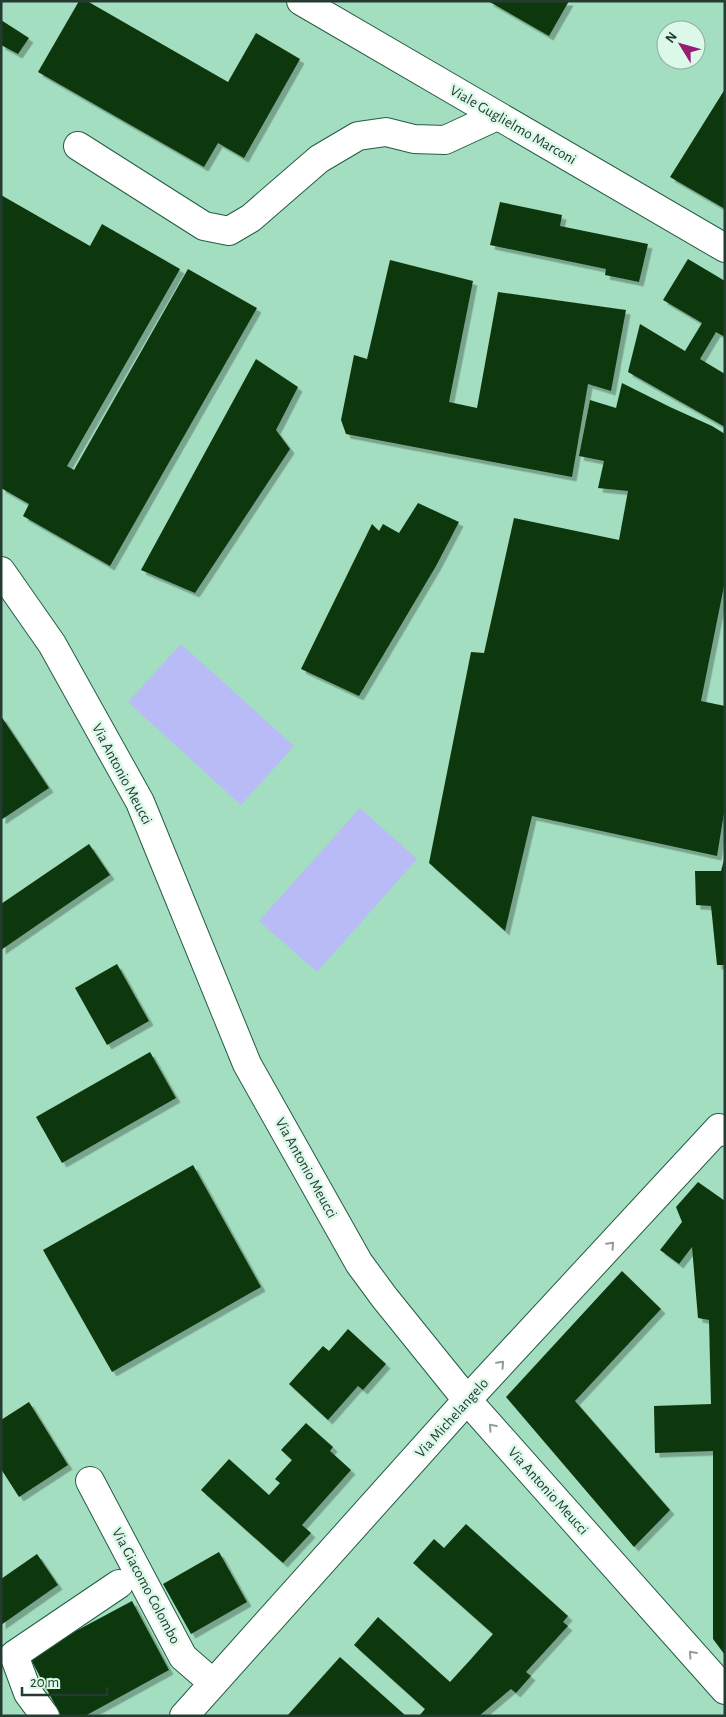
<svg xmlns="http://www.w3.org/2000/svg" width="726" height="1717" viewBox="0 0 726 1717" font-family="'Alegreya Sans',sans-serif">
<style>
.green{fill:#b8bbf6}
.building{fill:#10380d;filter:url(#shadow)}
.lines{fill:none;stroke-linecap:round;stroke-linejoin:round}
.minor-casing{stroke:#245d44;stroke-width:30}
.minor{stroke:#fff;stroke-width:28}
.oneway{stroke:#919d98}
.labels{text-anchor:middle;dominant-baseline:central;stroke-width:5;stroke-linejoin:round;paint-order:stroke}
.street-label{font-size:15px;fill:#233b30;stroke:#dbf8e8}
</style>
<defs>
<filter id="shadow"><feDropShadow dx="4.5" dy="4.5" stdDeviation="0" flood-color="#0004"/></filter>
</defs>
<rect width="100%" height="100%" fill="#a4dec0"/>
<g class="green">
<path d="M 181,644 L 294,746 L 241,805 L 128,702 Z"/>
<path d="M 360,808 L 417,859 L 317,972 L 259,921 Z"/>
</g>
<g class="building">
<path d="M 79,1 L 87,1 L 228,82 L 256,33 L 300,59 L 244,158 L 218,143 L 204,167 L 38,72 Z"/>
<path d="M 488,1 L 569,1 L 549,36 Z"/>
<path d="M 1,20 L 29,38 L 18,54 L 1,45 Z"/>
<path d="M 725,89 L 725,209 L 670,177 Z"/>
<path d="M 1,195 L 90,246 L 102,224 L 180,269 L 67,466 L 74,470 L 188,269 L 257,308 L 110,566 L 23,516 L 29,504 L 1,488 Z"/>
<path d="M 500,202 L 562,215 L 560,226 L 648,244 L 639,282 L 605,275 L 606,269 L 490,245 Z"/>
<path d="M 688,259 L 725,281 L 725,337 L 716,332 L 700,359 L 725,374 L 725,427 L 628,372 L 640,324 L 685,351 L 702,323 L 663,300 Z"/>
<path d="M 390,260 L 473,281 L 449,402 L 477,408 L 498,292 L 626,310 L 611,391 L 588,384 L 572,477 L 346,434 L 341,420 L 354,355 L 367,359 Z"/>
<path d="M 256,359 L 298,387 L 276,430 L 290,449 L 195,593 L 141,570 Z"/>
<path d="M 622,383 L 670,407 L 712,426 L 725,434 L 725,581 L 701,701 L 725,706 L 725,807 L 717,856 L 532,816 L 505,931 L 429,863 L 471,652 L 484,653 L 514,518 L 619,540 L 628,491 L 598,488 L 604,461 L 579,456 L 590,400 L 616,408 Z"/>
<path d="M 418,503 L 459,522 L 436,566 L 359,696 L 301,669 L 372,524 L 379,531 L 383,524 L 399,533 Z"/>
<path d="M 1,716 L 49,788 L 1,820 Z"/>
<path d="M 89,844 L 110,875 L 1,950 L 1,904 Z"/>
<path d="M 724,860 L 725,965 L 717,965 L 711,906 L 696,905 L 695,871 L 721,871 Z"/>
<path d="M 117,964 L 149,1021 L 107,1045 L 75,988 Z"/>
<path d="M 150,1052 L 176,1098 L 62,1163 L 36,1117 Z"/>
<path d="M 193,1165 L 261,1287 L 112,1372 L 43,1250 Z"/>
<path d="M 698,1182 L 725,1201 L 725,1655 L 713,1639 L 713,1451 L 655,1453 L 654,1406 L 711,1404 L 709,1320 L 698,1318 L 692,1247 L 679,1264 L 660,1250 L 682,1222 L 676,1207 Z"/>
<path d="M 622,1271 L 661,1309 L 575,1401 L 670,1510 L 634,1547 L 506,1397 Z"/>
<path d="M 348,1329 L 386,1364 L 363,1390 L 358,1386 L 328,1420 L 289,1384 L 323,1346 L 329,1351 Z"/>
<path d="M 29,1402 L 68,1465 L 19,1497 L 1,1469 L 1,1420 Z"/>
<path d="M 306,1423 L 333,1447 L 330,1451 L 351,1470 L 302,1525 L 311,1533 L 283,1563 L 201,1490 L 229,1459 L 269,1495 L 280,1483 L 275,1479 L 292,1460 L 281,1450 Z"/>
<path d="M 466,1524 L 568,1616 L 563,1622 L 568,1626 L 526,1672 L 531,1676 L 516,1693 L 511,1689 L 479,1716 L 419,1716 L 425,1709 L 354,1645 L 378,1617 L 450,1682 L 471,1659 L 493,1634 L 413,1563 L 434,1539 L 444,1548 Z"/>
<path d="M 219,1552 L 247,1602 L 191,1634 L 163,1584 Z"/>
<path d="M 37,1554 L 58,1585 L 1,1625 L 1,1579 Z"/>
<path d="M 132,1601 L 169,1670 L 85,1716 L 61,1716 L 29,1656 Z"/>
<path d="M 340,1657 L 406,1716 L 287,1716 Z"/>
</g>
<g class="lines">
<g class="minor-casing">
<g id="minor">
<path d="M 301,1 L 725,248"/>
<path d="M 78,146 L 204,226 L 229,231 L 251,218 L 319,159 L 358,136 L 386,132 L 414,139 L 445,140 L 497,116"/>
<path d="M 1,571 L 52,644 L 140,802 L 247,1064 L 359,1263 L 384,1297 L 467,1400 L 725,1690"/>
<path d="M 90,1481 L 183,1657 L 213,1683"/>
<path d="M 45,1716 L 28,1693 L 14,1655 L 119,1584"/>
<path d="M 184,1716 L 467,1400 L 719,1128 L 725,1132"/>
</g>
</g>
<use href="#minor" class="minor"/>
</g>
<defs><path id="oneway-chevron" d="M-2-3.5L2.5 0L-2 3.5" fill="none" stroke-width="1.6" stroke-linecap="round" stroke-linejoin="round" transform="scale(1.25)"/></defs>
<g class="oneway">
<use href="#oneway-chevron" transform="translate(611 1245) rotate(-47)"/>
<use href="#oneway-chevron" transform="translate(501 1364) rotate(-47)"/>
<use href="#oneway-chevron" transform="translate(492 1427) rotate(-132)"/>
<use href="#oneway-chevron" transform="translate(692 1654) rotate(-132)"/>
</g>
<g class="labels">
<g class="street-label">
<text transform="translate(513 125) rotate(30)">Viale Guglielmo Marconi</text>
<text transform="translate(122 774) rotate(62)">Via Antonio Meucci</text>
<text transform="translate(306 1168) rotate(61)">Via Antonio Meucci</text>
<text transform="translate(452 1418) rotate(-48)">Via Michelangelo</text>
<text transform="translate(548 1491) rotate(48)">Via Antonio Meucci</text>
<text transform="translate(146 1586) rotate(62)">Via Giacomo Colombo</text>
</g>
</g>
<rect width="726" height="1717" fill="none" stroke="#233b30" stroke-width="5"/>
<g transform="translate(681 45) rotate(307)"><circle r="24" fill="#dbf8e8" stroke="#91ac9e"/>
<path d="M0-4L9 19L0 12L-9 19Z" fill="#971c75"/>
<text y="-8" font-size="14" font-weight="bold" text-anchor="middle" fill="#233b30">N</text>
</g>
<path d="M22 1687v8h85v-8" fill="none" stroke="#233b30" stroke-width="2.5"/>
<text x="30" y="1687" font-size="15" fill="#233b30" stroke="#dbf8e8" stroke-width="4" paint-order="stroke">20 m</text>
</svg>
